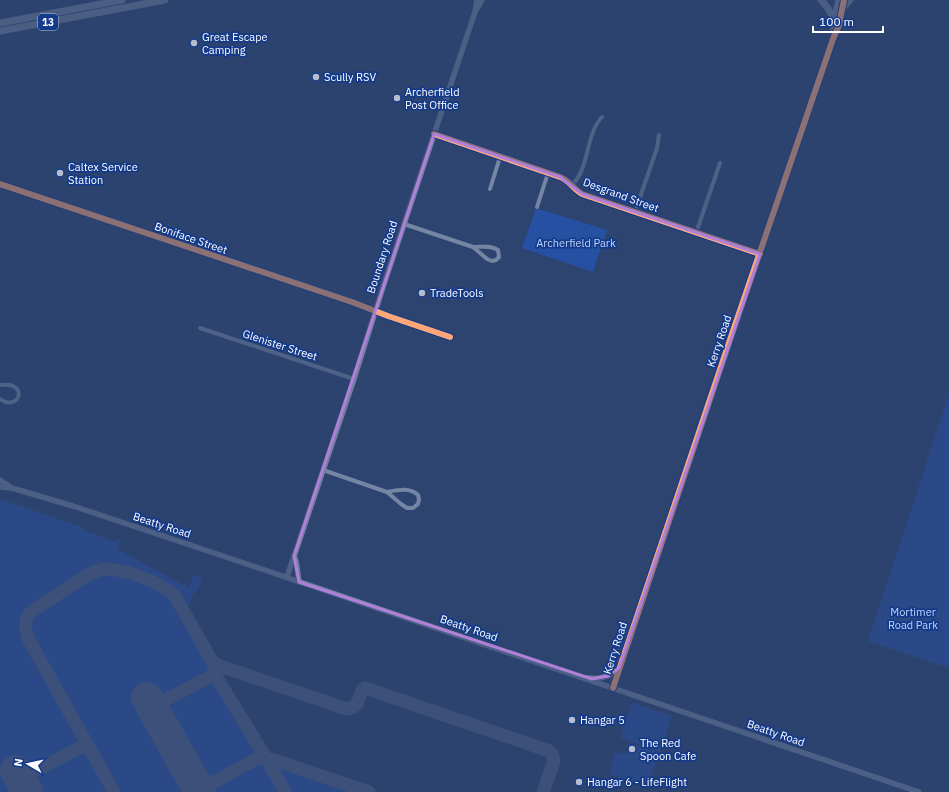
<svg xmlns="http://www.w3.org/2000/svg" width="949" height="792" viewBox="0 0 949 792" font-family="'IBM Plex Sans',sans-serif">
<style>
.green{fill:#2650a2}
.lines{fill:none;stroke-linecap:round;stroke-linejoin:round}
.stream{stroke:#29457f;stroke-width:1.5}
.taxiway{stroke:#4e6086;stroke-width:13}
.runway{stroke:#4e6086;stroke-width:32}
.street{stroke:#7585a4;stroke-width:4}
.secondary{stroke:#7180a0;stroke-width:5.5}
.highway{stroke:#6d7d9b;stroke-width:7}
.cycleway-casing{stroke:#133a8b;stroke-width:8}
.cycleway{stroke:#fea87a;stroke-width:6}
.marked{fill:none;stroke:#b080d9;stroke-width:3;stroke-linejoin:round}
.poi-dot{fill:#b6becd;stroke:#133a8b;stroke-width:1.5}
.labels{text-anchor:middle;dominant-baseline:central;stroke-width:3.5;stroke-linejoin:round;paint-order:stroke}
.shield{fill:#133a8b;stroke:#b8c4dc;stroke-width:1}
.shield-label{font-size:10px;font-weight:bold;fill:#fff}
.poi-label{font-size:11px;fill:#fff;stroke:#133a8b;text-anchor:start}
.street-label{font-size:11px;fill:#fff;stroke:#133a8b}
.park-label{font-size:11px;fill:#c1d5fc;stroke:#133a8b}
</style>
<rect width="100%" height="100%" fill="#2e4470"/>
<g class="green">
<path d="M 536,208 L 607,230 L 593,272 L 522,248 Z"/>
<path d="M 949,394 L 949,668 L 868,641 Z"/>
<path d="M 0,499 L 82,527 L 83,530 L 116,542 L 118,539 L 120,540 L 117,549 L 189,588 L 193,575 L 202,578 L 198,588 L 192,596 L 188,606 L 186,607 C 180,606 181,600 176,597 L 174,599 L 174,602 L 207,663 L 262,760 L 357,792 L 0,792 Z"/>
<path d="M 632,703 L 672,716 L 660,752 L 620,738 Z"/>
<path d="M 629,743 L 660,753 L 647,786 L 610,774 L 615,752 L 626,754 Z"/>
</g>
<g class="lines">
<path class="stream" d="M 0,299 L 334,411"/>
<g class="taxiway">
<path d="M 213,663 L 215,674 L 222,686 L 266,758 L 285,792"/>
<path d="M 152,707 L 215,674"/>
<path d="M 20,779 L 87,744"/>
<path d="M 114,792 L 29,640 C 25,629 23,619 32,611 L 89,574 C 94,572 99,570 105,569 C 125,569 160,582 175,596 L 210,658 L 214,663 L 220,666 L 347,709 C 358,708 359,699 362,690 L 365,688 L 549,751 L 552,754 L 554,761 L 543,792"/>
<path d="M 196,792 L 256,759 L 263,758 L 277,761 L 369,792"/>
</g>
<g class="runway">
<path d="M 147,698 L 200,792"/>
<path d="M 16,771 L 27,792"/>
</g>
<g class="street">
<path d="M 434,134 L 560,177 C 569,180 573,189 582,194 L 760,254"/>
<path d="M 0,184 L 352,302 L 388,316 L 450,337"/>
<path d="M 572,185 C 590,168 585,135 602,117"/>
<path d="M 490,189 L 500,157"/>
<path d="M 537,207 L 548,173"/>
<path d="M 635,212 L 657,148 L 659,135"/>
<path d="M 404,224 L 473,247 L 487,259 L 492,261 L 496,260 L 499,257 L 498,250 C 491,245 481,247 473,247"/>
<path d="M 696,233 L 720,163"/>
<path d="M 200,328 L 354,379"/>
<path d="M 0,385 C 4,385 9,384 13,386 C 26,392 15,410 0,399"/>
<path d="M 323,470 L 387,492 L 401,504 L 407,508 L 413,508 L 418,504 L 419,499 L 418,495 C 410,487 397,490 387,492"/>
</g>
<g class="secondary">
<path d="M 477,9 L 482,0"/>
<path d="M 833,35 L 833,24 L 838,0"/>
<path d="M 0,480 L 12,488 L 73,506 L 232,559 L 919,792"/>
<path d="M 0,487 L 11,488"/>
<path d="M 294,556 C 298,564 297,573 299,582"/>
<path d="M 287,577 L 354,379 L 383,287 L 475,12 L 477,0"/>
<path d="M 588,678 C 599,680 611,676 619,669"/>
<path d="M 613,688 L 734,328 L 833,39 L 839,25 L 844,0"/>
</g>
<g class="highway">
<path d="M 821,0 L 827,7 L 834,18"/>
<path d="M 842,9 L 850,0"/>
<path d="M 0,23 L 122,0"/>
<path d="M 0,31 L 165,0"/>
</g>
<g class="cycleway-casing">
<g id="cycleway">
<path d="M 434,134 L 560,177 C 569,180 573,189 582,194 L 760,254"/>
<path d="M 0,184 L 352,302 L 388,316 L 450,337"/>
<path d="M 613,688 L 734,328 L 833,39 L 839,25 L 844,0"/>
</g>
</g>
<use href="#cycleway" class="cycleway"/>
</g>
<path d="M0 0H949V792H0ZM 434,134 L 560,177 L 582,194 L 760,254 L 619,668 L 608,676 L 592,679 L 299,582 L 294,556 Z" fill="#2e4470" fill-opacity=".55" fill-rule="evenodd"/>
<path class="marked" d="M 434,134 L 560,177 L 582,194 L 760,254 L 619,668 L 608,676 L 592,679 L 299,582 L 294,556 Z"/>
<g class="poi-dot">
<circle cx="194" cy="43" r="4"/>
<circle cx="316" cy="77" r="4"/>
<circle cx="397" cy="98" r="4"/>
<circle cx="60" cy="173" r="4"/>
<circle cx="422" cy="293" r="4"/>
<circle cx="572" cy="720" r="4"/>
<circle cx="632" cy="749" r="4"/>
<circle cx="579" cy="782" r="4"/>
</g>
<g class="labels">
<rect class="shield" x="38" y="14" width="20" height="16" rx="3"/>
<g class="shield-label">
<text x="48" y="22">13</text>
</g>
<g class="poi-label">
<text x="202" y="37">Great Escape<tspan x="202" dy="13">Camping</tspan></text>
<text x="324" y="77">Scully RSV</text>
<text x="405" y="92">Archerfield<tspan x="405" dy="13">Post Office</tspan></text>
<text x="68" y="167">Caltex Service<tspan x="68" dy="13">Station</tspan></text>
<text x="430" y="293">TradeTools</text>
<text x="580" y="720">Hangar 5</text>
<text x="640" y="743">The Red<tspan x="640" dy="13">Spoon Cafe</tspan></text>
<text x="587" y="782">Hangar 6 - LifeFlight</text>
</g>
<g class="street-label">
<text transform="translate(621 195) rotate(20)">Desgrand Street</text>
<text transform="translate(191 238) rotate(19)">Boniface Street</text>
<text transform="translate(382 257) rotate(-72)">Boundary Road</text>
<text transform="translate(719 341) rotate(-71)">Kerry Road</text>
<text transform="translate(280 345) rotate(18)">Glenister Street</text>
<text transform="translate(162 525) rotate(18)">Beatty Road</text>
<text transform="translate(469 628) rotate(19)">Beatty Road</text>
<text transform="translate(615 648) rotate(-72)">Kerry Road</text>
<text transform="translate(776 733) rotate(19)">Beatty Road</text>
</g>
<g class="park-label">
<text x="576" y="243">Archerfield Park</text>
<text x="913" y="612">Mortimer<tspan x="913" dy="13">Road Park</tspan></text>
</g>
</g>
<g transform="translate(28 764) rotate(279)" stroke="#133a8b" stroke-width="3" paint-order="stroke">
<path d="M0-3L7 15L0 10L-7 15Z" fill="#ffffff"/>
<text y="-6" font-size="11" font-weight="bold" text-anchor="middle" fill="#ffffff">N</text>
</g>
<path d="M813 26v6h70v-6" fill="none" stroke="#ffffff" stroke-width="2"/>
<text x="819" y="26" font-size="12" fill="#ffffff" stroke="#133a8b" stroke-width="3" paint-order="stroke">100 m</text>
</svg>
